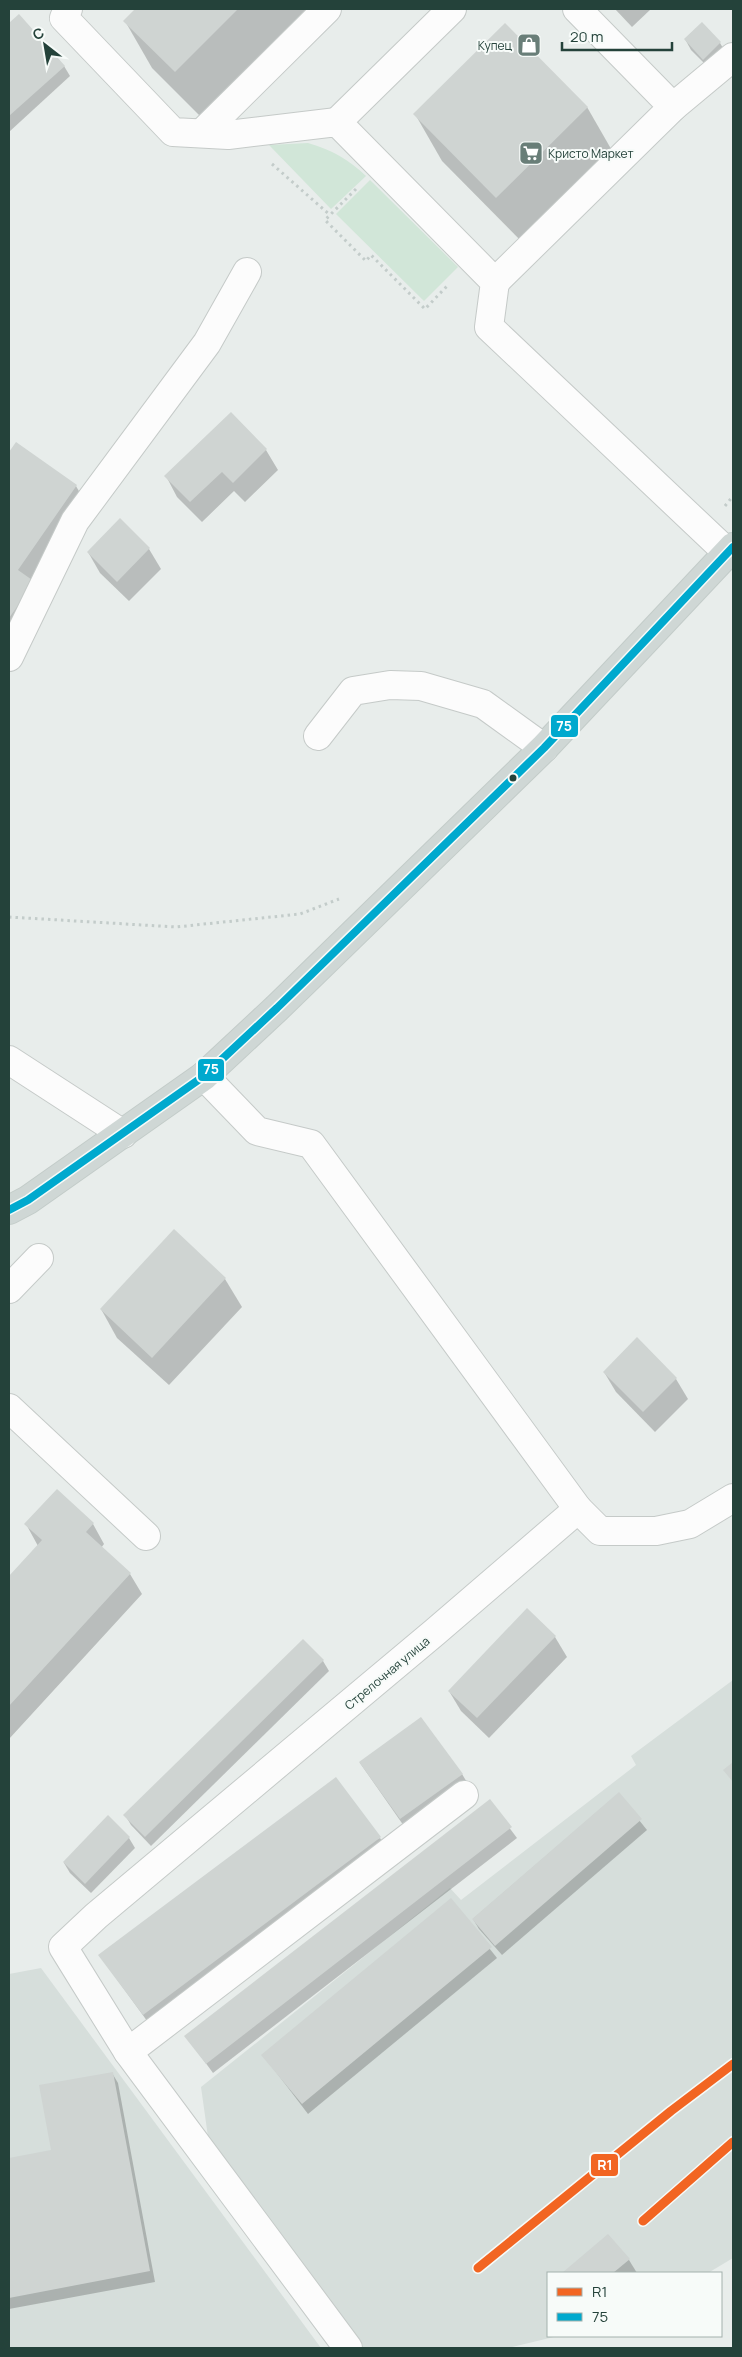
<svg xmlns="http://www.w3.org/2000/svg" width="742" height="2357" viewBox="0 0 742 2357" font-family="Manrope,sans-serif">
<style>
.built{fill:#d6dedb}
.green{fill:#d1e6d8}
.shadow{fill:#0003}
.building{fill:#cfd4d2}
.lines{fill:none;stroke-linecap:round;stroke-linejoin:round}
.minor-casing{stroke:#c5cac8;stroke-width:30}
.major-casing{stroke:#c3ccc9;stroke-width:30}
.path{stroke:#c3ccca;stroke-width:3;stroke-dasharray:2.5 4;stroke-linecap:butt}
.minor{stroke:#fcfcfc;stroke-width:28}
.major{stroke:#cfd7d5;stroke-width:28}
.bus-1-casing{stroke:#f7fbf9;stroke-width:11}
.bus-1{stroke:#00a9ce;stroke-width:8}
.rail-1-casing{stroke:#f7fbf9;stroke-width:12}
.rail-1{stroke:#f26522;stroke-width:9}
.bus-dot{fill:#24423a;stroke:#f7fbf9;stroke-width:2}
.labels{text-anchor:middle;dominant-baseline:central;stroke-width:4;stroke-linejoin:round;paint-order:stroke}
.poi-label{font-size:12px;fill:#24423a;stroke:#f7fbf9;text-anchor:end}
.street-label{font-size:12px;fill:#24423a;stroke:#f7fbf9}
.line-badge{stroke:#f7fbf9;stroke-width:2}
.badge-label{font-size:14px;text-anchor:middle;font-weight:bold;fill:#fff}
</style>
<rect width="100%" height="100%" fill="#e8edeb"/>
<g class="built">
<path d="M 733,1680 L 733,2258 L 708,2273 L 548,2273 L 548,2336 L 558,2336 L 508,2348 L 363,2348 L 209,2144 L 201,2087 L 450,1888 L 461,1900 L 636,1765 L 631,1756 Z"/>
<path d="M 41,1968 L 321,2348 L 9,2348 L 9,1974 Z"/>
</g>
<g class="green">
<path d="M 308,143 C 332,150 348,159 366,176 L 331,209 L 269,145 Z"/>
<path d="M 370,180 L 458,267 L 424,301 L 336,214 Z"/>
</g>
<g class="shadow">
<path d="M 137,9 L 312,9 L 202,118 L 152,68 L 125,21 Z"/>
<path d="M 615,9 L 651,9 L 632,27 Z"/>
<path d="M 19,16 L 64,66 L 70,76 L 9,132 L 9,25 Z"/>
<path d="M 702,23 L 720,43 L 726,53 L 710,69 L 691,50 L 685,39 Z"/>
<path d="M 587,107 L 614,154 L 524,244 L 442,161 L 415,114 Z"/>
<path d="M 231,413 L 266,450 L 278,470 L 245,502 L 234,491 L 202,522 L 177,497 L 166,476 Z"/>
<path d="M 16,444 L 76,486 L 88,507 L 9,654 L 9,454 Z"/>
<path d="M 120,520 L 149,549 L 161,569 L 129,601 L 100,573 L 88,552 Z"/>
<path d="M 174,1231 L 225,1279 L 242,1307 L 169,1385 L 117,1338 L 101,1309 Z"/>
<path d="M 604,1372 L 676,1379 L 688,1399 L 655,1432 L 616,1392 Z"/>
<path d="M 26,1524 L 93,1524 L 104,1544 L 101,1548 L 130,1574 L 142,1594 L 9,1739 L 9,1578 L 38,1546 Z"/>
<path d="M 527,1610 L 555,1637 L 567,1657 L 489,1738 L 461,1711 L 449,1691 Z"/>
<path d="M 303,1640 L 323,1661 L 329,1671 L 151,1846 L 131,1825 L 125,1815 Z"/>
<path d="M 360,1763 L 462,1774 L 468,1784 L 406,1829 Z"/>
<path d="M 618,1794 L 647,1830 L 502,1955 L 479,1929 L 473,1919 Z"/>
<path d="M 489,1801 L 517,1838 L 213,2073 L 186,2036 Z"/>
<path d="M 108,1817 L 129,1838 L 135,1848 L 91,1893 L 70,1873 L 64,1863 Z"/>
<path d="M 380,1838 L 386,1848 L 150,2025 L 100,1956 Z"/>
<path d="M 451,1900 L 497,1958 L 308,2114 L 263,2055 Z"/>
<path d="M 112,2073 L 118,2083 L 155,2282 L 9,2309 L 9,2159 L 52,2151 Z"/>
<path d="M 608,2235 L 629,2260 L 637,2273 L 564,2273 Z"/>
</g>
<g class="building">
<path d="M 135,9 L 238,9 L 175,72 L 123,21 Z"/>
<path d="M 19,14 L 65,66 L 9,116 L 9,23 Z"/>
<path d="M 702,22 L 721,42 L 703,60 L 684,39 Z"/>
<path d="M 505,23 L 588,107 L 496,198 L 413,114 Z"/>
<path d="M 231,412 L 267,449 L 233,483 L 222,472 L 190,502 L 164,476 Z"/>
<path d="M 16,442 L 77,485 L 18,570 L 35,582 L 9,618 L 9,452 Z"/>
<path d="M 120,518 L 150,548 L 117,582 L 87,552 Z"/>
<path d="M 174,1229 L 226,1278 L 152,1358 L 100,1309 Z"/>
<path d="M 637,1337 L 677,1378 L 643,1412 L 603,1372 Z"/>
<path d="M 57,1489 L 94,1523 L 86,1532 L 131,1573 L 9,1706 L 9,1576 L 42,1540 L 24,1524 Z"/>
<path d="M 527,1608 L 556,1636 L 477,1718 L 448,1691 Z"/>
<path d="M 303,1639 L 324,1660 L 145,1837 L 123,1815 Z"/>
<path d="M 421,1717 L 463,1774 L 400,1819 L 359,1762 Z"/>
<path d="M 733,1762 L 733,1782 L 723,1770 Z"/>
<path d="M 336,1777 L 381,1837 L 143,2015 L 98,1955 Z"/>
<path d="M 619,1792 L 642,1819 L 495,1946 L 472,1919 Z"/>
<path d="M 490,1799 L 512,1827 L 206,2064 L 184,2036 Z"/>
<path d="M 108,1815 L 130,1837 L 85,1884 L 63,1862 Z"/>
<path d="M 451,1898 L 492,1947 L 302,2104 L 261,2055 Z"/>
<path d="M 113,2072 L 150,2271 L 9,2298 L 9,2158 L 51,2150 L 39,2085 Z"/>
<path d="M 608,2234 L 630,2259 L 613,2273 L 562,2273 Z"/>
</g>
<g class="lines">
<g class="minor-casing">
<g id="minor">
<path d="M 68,9 L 64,18 L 173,132 L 228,135 L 337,122 L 495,282 L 489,327 L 728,553"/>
<path d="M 673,107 L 733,57"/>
<path d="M 337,122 L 452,9"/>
<path d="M 202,133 L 327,9"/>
<path d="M 495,282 L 673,107 L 577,9"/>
<path d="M 9,657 L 75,521 L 207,343 L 247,272"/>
<path d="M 318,736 L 353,691 L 390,685 L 421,686 L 483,704 L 544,748"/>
<path d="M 9,1060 L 123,1134"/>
<path d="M 204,1076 L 257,1131 L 311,1144 L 578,1509"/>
<path d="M 9,1289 L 39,1258"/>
<path d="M 9,1408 L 146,1536"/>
<path d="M 128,2052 L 464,1795"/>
<path d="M 348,2348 L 128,2052 L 63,1947 L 96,1916 L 435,1632 L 578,1509 L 600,1531 L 656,1531 L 690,1524 L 733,1498"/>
</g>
</g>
<g class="major-casing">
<path id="major" d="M 9,1210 L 28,1200 L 204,1076 L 277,1008 L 544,748 L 733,547"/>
</g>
<g class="path">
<path d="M 272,164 L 330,215"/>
<path d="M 356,189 L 325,220 L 366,261 L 371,255 L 425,309 L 449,284"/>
<path d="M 725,506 L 733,496"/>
<path d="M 9,917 L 176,927 L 300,914 L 339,899"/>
</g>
<use href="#minor" class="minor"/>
<use href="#major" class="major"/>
<g class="bus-1-casing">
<path id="bus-1" d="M 9,1210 L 28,1200 L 204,1076 L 277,1008 L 544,748 L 733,547"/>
</g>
<use href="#bus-1" class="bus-1"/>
<g class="rail-1-casing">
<g id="rail-1">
<path d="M 643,2221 L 733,2142"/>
<path d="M 478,2268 L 671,2111 L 733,2064"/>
</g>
</g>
<use href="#rail-1" class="rail-1"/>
</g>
<defs>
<g id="shop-square" transform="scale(1.25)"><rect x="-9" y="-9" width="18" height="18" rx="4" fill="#697e78" stroke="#f7fbf9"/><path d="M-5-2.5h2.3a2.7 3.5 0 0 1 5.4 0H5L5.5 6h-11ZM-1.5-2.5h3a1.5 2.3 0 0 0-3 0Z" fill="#fff"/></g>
<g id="supermarket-square" transform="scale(1.25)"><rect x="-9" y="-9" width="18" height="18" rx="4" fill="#697e78" stroke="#f7fbf9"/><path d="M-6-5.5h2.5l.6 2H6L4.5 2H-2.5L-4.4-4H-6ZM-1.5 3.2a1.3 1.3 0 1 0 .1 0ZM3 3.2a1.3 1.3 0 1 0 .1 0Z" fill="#fff"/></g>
</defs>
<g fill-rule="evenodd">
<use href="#shop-square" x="529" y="45"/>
<use href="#supermarket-square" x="531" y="153"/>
</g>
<circle class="bus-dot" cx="513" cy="778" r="4.5"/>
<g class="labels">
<g class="poi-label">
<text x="512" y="45">Купец</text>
<text x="548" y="153" text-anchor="start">Кристо Маркет</text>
</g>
<g class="street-label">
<text transform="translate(387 1673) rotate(-40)">Стрелочная улица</text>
</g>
</g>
<g class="line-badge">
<rect x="550" y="714" width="29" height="24" rx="5" fill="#00a9ce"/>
<rect x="197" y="1058" width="28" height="24" rx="5" fill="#00a9ce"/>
<rect x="590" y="2153" width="29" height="24" rx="5" fill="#f26522"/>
</g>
<g class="badge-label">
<text x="564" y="731">75</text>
<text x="211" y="1074">75</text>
<text x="605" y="2170">R1</text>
</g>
<rect width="742" height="2357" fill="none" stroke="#24423a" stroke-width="20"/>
<rect x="547" y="2272" width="175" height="65" fill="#f7fbf9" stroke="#a3b1ad"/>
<rect x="557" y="2288" width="25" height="8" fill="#f26522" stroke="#a3b1ad"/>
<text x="592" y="2297" font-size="15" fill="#24423a">R1</text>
<rect x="557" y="2313" width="25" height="8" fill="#00a9ce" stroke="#a3b1ad"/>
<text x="592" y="2322" font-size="15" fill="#24423a">75</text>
<g transform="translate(45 45) rotate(329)" stroke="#f7fbf9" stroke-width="4" paint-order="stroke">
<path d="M0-4L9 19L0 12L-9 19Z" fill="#24423a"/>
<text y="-8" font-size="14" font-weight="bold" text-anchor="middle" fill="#24423a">С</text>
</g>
<path d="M562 42v8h110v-8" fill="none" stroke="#24423a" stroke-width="2.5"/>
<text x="570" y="42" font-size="15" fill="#24423a" stroke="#f7fbf9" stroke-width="4" paint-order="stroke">20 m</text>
</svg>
